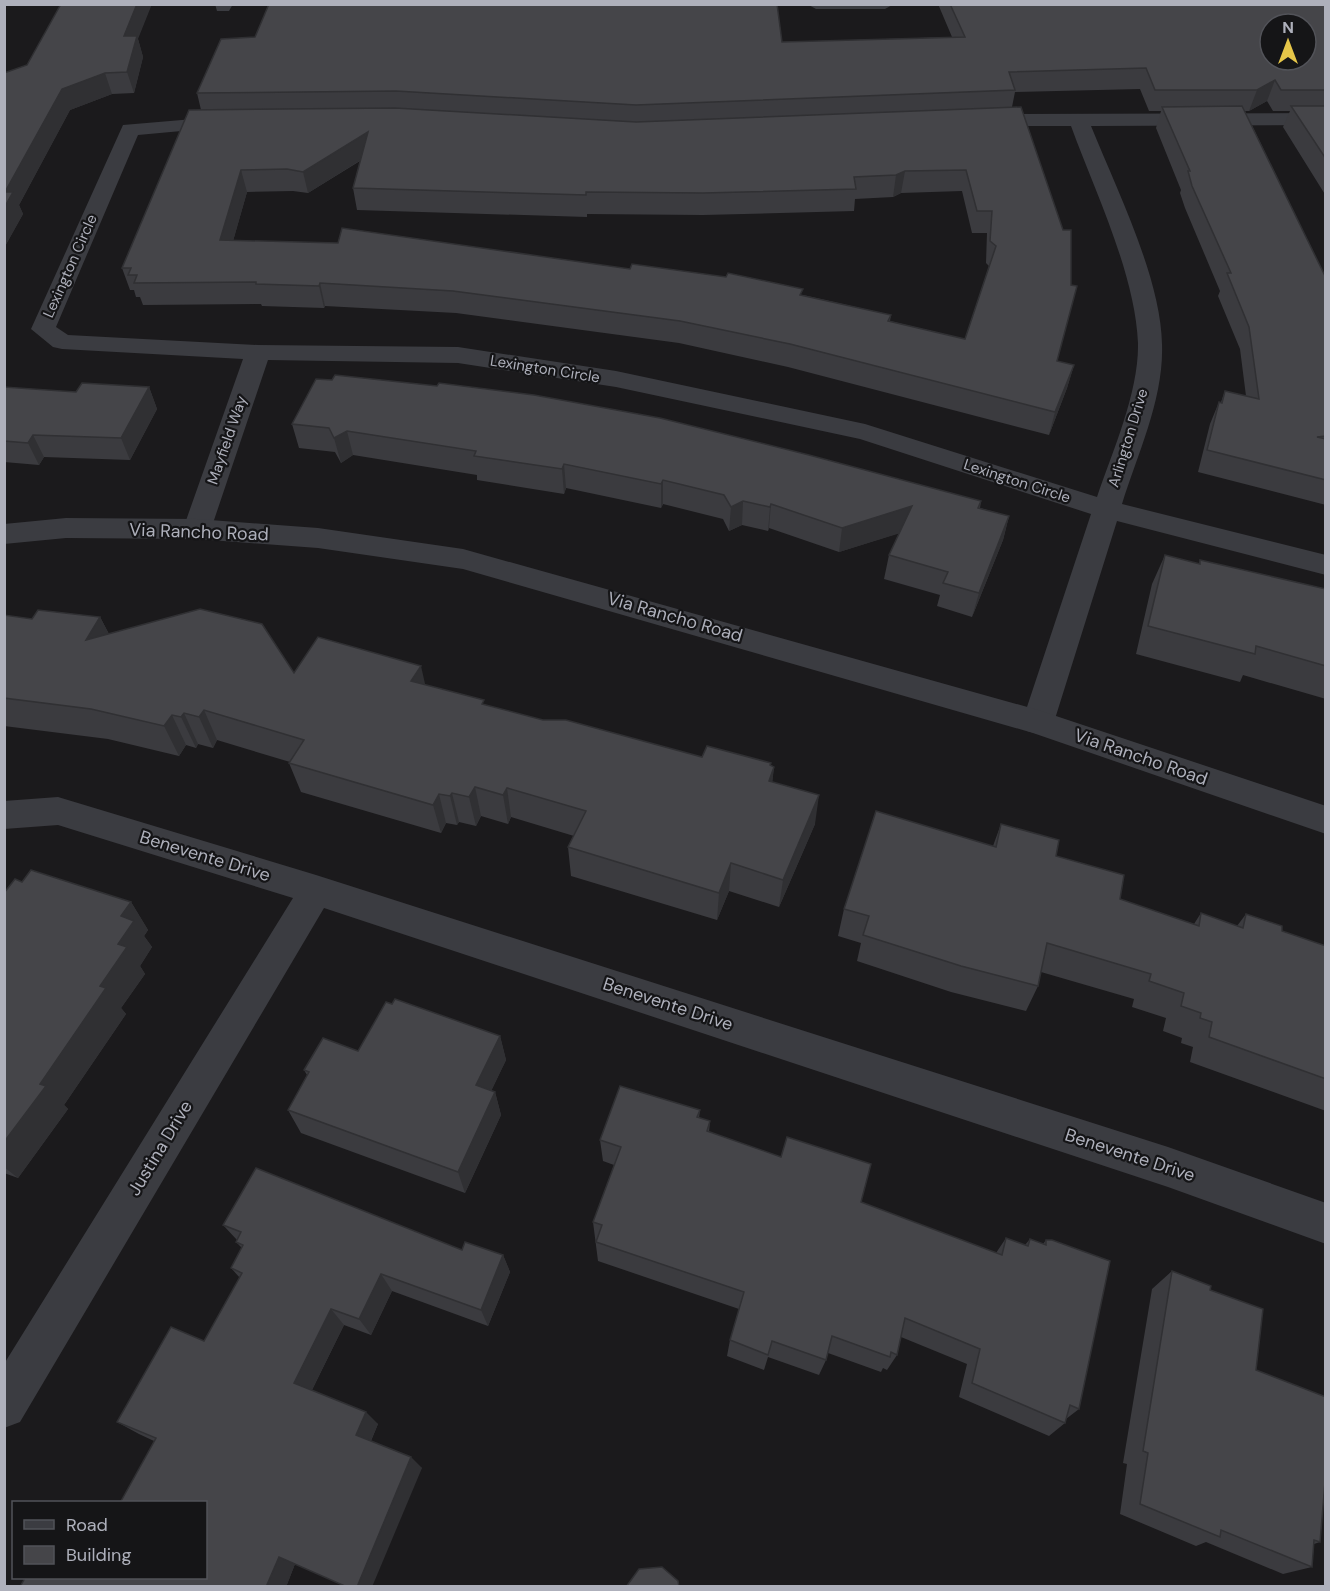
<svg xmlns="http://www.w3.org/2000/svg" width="1330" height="1591" viewBox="0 0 1330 1591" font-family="'DM Sans',sans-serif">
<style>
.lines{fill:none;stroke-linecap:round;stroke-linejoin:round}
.minor{fill:#3b3c41;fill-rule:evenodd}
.tertiary{fill:#3b3c41;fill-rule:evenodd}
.wall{fill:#3b3b3f;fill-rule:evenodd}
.shaded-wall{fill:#303033}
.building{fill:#454549;stroke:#303033;stroke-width:1.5;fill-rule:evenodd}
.labels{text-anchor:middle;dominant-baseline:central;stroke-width:4.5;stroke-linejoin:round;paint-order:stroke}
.far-street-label{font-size:15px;fill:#aeb0bb;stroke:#151517}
.street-label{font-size:18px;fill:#aeb0bb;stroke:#151517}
</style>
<rect width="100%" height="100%" fill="#1b1a1c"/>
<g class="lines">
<g class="minor">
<path d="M 215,4 L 233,4 L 229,11 L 217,11 Z"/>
<path d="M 807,4 L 894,4 L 885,9 L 816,9 Z"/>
<path d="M 1326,113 L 1326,125 L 1091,126 C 1116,188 1161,278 1162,344 C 1164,398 1138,453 1122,504 L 1326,555 L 1326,575 L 1117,521 L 1054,722 L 1049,731 L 1038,734 L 1027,731 L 1022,722 L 1091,514 L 860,439 L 616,387 L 458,363 L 268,360 L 211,529 L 207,536 L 197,539 L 187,536 L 183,529 L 243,359 L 62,349 L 53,347 L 31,329 L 123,125 L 229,116 L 236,118 L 239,122 L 236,126 L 138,135 L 56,327 L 68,335 L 258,345 L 458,347 L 616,371 L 865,424 L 1097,497 C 1113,450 1139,392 1138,343 C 1135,273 1095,192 1071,126 L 982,126 L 975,124 L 972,120 L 975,116 L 982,114 Z"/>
<path d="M 58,797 L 316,875 L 1168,1147 L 1326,1203 L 1326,1244 L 1168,1187 L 324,908 L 20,1422 L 4,1428 L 4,1364 L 293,898 L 58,825 L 4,829 L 4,801 Z"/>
</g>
<path class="tertiary" d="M 66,518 L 197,519 L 318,528 L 463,549 L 1038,710 L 1326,806 L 1326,834 L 1033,733 L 463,569 L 318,548 L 197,539 L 66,538 L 4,544 L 4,524 Z"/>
</g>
<g class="wall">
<path d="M 938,4 L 1326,4 L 1326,196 L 1283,127 L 1290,111 L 1273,111 L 1267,101 L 1249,111 L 1245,111 L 1326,278 L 1326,505 L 1198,472 L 1210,424 L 1219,402 L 1221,402 L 1225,391 L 1246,396 L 1240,349 L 1218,296 L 1220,291 L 1185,208 L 1180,193 L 1181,190 L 1156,128 L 1161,111 L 1149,111 L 1140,89 L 1015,92 L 1012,107 L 1057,361 L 1074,365 L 1067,388 L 1049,435 L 788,367 L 679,343 L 456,313 L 325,306 L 324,308 L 262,306 L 261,304 L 143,305 L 140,297 L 136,297 L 134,290 L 130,290 L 122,268 L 201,110 L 197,93 L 782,42 L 952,37 ZM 360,161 L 353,188 L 357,210 L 587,217 L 587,214 L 703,215 L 854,211 L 855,199 L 893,197 L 901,193 L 962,191 L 972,233 L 987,233 L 986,263 L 989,266 L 965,339 L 890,321 L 891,315 L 803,295 L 233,241 L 247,192 L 293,191 L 308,193 Z"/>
<path d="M 138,39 L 143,57 L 134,93 L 112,94 L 70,110 L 19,205 L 23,214 L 4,248 L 4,73 Z"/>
<path d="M 4,387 L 76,392 L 149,387 L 157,409 L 130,460 L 44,457 L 39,465 L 4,462 Z"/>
<path d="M 292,424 L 981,501 L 980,508 L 1009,516 L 1003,540 L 972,617 L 937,606 L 940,595 L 884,579 L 889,555 L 899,533 L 839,552 L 769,528 L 768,531 L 742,525 L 729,531 L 723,519 L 663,504 L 661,508 L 566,488 L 564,494 L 477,480 L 477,475 L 353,455 L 341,463 L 335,452 L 299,448 Z"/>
<path d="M 1165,555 L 1199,564 L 1200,560 L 1326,589 L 1326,699 L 1243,675 L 1240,682 L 1136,654 L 1152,584 Z"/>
<path d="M 4,615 L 32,619 L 100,617 L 109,634 L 294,673 L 425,685 L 485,705 L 543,720 L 702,757 L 770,766 L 774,767 L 772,782 L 815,824 L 779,907 L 729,891 L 717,920 L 571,876 L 568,847 L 574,836 L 511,817 L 508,824 L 481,816 L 476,826 L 459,822 L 457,825 L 446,823 L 441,833 L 301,792 L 289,763 L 290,762 L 217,740 L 213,748 L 198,744 L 196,748 L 186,745 L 179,756 L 108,739 L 4,726 Z"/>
<path d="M 1001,824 L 1056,856 L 1120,899 L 1194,924 L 1201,913 L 1237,926 L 1246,914 L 1282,931 L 1326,946 L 1326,1111 L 1190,1062 L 1193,1047 L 1181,1043 L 1182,1038 L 1163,1031 L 1166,1018 L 1132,1007 L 1134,999 L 1041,972 L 1038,986 L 1026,1011 L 951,992 L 857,961 L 861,943 L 838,936 L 844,909 L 993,846 Z"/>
<path d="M 22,882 L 131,902 L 148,930 L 144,936 L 152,947 L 140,966 L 145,974 L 121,1008 L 126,1014 L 64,1105 L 68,1109 L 18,1178 L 4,1173 L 4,893 Z"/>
<path d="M 392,1004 L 500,1036 L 506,1060 L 491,1091 L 495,1092 L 501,1115 L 465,1193 L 301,1133 L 288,1110 L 307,1075 L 304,1070 L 358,1051 Z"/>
<path d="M 700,1110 L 699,1118 L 710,1121 L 709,1132 L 861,1202 L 996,1253 L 1006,1238 L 1025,1245 L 1030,1239 L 1043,1244 L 1046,1240 L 1079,1409 L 1066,1419 L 1065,1423 L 1049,1436 L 959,1397 L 967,1364 L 901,1337 L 897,1355 L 887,1370 L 883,1368 L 881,1372 L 828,1353 L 826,1360 L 819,1375 L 768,1357 L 764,1370 L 727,1356 L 730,1340 L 739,1309 L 598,1261 L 593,1222 L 614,1165 L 603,1161 L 600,1140 Z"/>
<path d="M 223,1225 L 503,1255 L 510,1272 L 488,1326 L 392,1291 L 371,1335 L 344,1325 L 312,1390 L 378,1424 L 371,1441 L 422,1468 L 295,1564 L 286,1587 L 20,1587 L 206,1578 L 154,1441 L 139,1434 L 117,1422 L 204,1341 L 240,1278 L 231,1268 L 242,1248 L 236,1242 L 237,1240 Z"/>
<path d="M 1172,1271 L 1210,1290 L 1256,1370 L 1320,1542 L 1314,1544 L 1312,1567 L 1283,1574 L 1206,1542 L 1196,1546 L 1120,1514 L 1127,1464 L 1123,1463 L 1152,1289 Z"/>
</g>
<g class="shaded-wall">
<path d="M 137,4 L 152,4 L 138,39 L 143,57 L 134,93 L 127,72 L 124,36 Z"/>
<path d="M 105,73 L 112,94 L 70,110 L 19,205 L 23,214 L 4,248 L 5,192 L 62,89 Z"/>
<path d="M 1275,80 L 1267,101 L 1249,111 L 1257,90 Z"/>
<path d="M 368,132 L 372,153 L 308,193 L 303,172 Z"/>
<path d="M 241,170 L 247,192 L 227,262 L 220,240 Z"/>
<path d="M 905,171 L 901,193 L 893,197 L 896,175 Z"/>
<path d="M 320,283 L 325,306 L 324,308 L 319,286 Z"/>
<path d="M 1074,365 L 1067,388 L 1049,435 L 1055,412 Z"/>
<path d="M 149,387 L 157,409 L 130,460 L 121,438 Z"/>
<path d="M 347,431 L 353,455 L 341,463 L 334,438 Z"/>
<path d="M 33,435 L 44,457 L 39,465 L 28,443 Z"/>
<path d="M 564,464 L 566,488 L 564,494 L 562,469 Z"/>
<path d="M 663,480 L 663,504 L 661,508 L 661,484 Z"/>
<path d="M 743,501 L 742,525 L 729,531 L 731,507 Z"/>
<path d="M 771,504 L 769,528 L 768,531 L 770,507 Z"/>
<path d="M 912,506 L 907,531 L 839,552 L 842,528 Z"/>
<path d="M 1009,516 L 1003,540 L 972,617 L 979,593 Z"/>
<path d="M 100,617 L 116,648 L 86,640 Z"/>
<path d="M 421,666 L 428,697 L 411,681 Z"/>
<path d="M 204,710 L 217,740 L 213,748 L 199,717 Z"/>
<path d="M 184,713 L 198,744 L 196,748 L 181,717 Z"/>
<path d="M 172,715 L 186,745 L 179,756 L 164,726 Z"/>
<path d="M 771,763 L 769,781 L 774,767 L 771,796 L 766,810 L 770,765 Z"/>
<path d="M 475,787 L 481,816 L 476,826 L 469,797 Z"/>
<path d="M 507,788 L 511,817 L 508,824 L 503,795 Z"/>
<path d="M 452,793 L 459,822 L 457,825 L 450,796 Z"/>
<path d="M 439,794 L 446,823 L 441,833 L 433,805 Z"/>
<path d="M 819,795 L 815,824 L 779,907 L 783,880 Z"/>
<path d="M 731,863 L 729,891 L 717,920 L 719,893 Z"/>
<path d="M 131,902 L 148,930 L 144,936 L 152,947 L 140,966 L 145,974 L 121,1008 L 126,1014 L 64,1105 L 68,1109 L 18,1178 L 4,1167 L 4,1142 L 100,986 L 118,944 L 121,916 Z"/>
<path d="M 500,1036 L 506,1060 L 483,1108 L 476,1085 Z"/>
<path d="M 495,1092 L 501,1115 L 465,1193 L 458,1172 Z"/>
<path d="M 503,1255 L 510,1272 L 488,1326 L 481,1310 Z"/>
<path d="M 381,1274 L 392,1291 L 371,1335 L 359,1319 Z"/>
<path d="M 331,1309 L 344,1325 L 309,1396 L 294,1383 Z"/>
<path d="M 366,1412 L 378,1424 L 368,1447 L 356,1435 Z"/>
<path d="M 411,1457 L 422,1468 L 372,1587 L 357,1587 Z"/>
<path d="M 279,1557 L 295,1564 L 286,1587 L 266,1587 Z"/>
</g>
<g class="building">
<path d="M 61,4 L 137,4 L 124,36 L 137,36 L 127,72 L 105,73 L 62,89 L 5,192 L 13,192 L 4,208 L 4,73 L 27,65 Z"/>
<path d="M 269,4 L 777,4 L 782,42 L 965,37 L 950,4 L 1326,4 L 1326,90 L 1281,90 L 1275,80 L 1257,90 L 1155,90 L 1146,68 L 1009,72 L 1015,90 L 636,105 L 396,91 L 197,93 L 221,39 L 255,37 ZM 1270,24 L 1306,24 L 1306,60 L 1270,60 Z"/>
<path d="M 1242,106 L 1326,278 L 1326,436 L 1317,437 L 1326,439 L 1326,480 L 1207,450 L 1219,402 L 1222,403 L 1225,391 L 1259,399 L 1249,327 L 1227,273 L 1231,273 L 1192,186 L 1188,171 L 1190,171 L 1162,107 Z"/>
<path d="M 1291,106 L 1326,106 L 1326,159 Z"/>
<path d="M 1021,107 L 1063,230 L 1071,230 L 1071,285 L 1077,286 L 1057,361 L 1074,365 L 1055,412 L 790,344 L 680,321 L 453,291 L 320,283 L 319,286 L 256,284 L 256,282 L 134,283 L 137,275 L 128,275 L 131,268 L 122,268 L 189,110 L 395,108 L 636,122 ZM 368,132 L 353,188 L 586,195 L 586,192 L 703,193 L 856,189 L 854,177 L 896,175 L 905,171 L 966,170 L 977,211 L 992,211 L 990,241 L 996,246 L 965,339 L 888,321 L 891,315 L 800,295 L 803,289 L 728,273 L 726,277 L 632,264 L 630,269 L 342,228 L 338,243 L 220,240 L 241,170 L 287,169 L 303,172 Z"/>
<path d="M 335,375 L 437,386 L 439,383 L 534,395 L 660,418 L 809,455 L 981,501 L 978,508 L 1009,516 L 979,593 L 943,583 L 948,572 L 889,555 L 912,506 L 842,528 L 771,504 L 770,507 L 743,501 L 731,507 L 724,495 L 663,480 L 661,484 L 564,464 L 562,469 L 474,456 L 476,451 L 347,431 L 334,438 L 329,428 L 292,424 L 316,379 L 332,380 Z"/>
<path d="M 82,383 L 149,387 L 121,438 L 33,435 L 28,443 L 4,441 L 4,387 L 76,392 Z"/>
<path d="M 1165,555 L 1200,564 L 1200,560 L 1326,589 L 1326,666 L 1256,646 L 1255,654 L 1148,626 Z"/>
<path d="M 200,609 L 262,624 L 294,673 L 318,637 L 421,666 L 411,681 L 484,700 L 482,704 L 543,720 L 566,720 L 702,757 L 707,746 L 771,763 L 770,765 L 774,767 L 769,781 L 819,795 L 783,880 L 731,863 L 719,893 L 568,847 L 586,811 L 507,788 L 503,795 L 475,787 L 469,797 L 452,793 L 450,796 L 439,794 L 433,805 L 289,763 L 304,740 L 204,710 L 199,717 L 184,713 L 181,717 L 172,715 L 164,726 L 91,709 L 4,698 L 4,615 L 32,619 L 38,610 L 100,617 L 86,640 Z"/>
<path d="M 876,811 L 996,847 L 1001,824 L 1059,840 L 1056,856 L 1124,875 L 1120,899 L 1199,926 L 1201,913 L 1243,928 L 1246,914 L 1282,926 L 1282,931 L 1326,946 L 1326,1079 L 1209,1037 L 1212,1022 L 1200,1018 L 1201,1013 L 1181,1006 L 1184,993 L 1149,981 L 1151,974 L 1047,943 L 1038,986 L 961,966 L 863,935 L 869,916 L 844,909 Z"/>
<path d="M 31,870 L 131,902 L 121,916 L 134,921 L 118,944 L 127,947 L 100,986 L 106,988 L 40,1084 L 46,1086 L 4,1142 L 4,893 L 15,879 L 22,882 Z"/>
<path d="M 395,999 L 500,1036 L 476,1085 L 495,1092 L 458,1172 L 288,1110 L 309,1072 L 304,1070 L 323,1038 L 358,1051 L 386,1002 L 392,1004 Z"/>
<path d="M 620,1086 L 700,1110 L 697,1117 L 710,1121 L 707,1131 L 781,1157 L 787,1137 L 871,1164 L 861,1202 L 1002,1255 L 1006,1238 L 1028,1246 L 1030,1239 L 1046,1245 L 1046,1240 L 1052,1240 L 1110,1261 L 1079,1409 L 1070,1405 L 1065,1423 L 972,1383 L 980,1349 L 905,1318 L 897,1355 L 891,1352 L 890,1357 L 832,1336 L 826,1360 L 772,1341 L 768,1355 L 730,1340 L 744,1292 L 596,1242 L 602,1225 L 593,1222 L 621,1147 L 600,1140 Z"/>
<path d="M 256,1168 L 462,1250 L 465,1242 L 503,1255 L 481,1310 L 381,1274 L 359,1319 L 331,1309 L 294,1383 L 366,1412 L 356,1435 L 411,1457 L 357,1587 L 347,1587 L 279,1557 L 266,1587 L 20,1587 L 25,1578 L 206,1578 L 206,1503 L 120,1503 L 156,1438 L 117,1422 L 171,1327 L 204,1341 L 242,1273 L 231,1268 L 243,1245 L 236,1242 L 241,1232 L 223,1225 Z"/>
<path d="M 1172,1271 L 1211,1286 L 1210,1290 L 1263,1309 L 1256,1370 L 1326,1397 L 1326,1470 L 1320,1542 L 1314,1540 L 1312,1567 L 1221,1530 L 1220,1537 L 1140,1504 L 1148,1453 L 1143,1451 Z"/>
<path d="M 662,1567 L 678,1581 L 679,1587 L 626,1587 L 639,1569 Z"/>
</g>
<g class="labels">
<g class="far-street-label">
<text transform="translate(70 266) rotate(-66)">Lexington Circle</text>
<text transform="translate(545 369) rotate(9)">Lexington Circle</text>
<text transform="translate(1128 438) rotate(-73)">Arlington Drive</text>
<text transform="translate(227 440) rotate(-71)">Mayfield Way</text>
<text transform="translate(1017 481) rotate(18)">Lexington Circle</text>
</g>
<g class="street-label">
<text transform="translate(199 532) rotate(2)">Via Rancho Road</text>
<text transform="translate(675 617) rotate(16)">Via Rancho Road</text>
<text transform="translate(1141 757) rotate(19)">Via Rancho Road</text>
<text transform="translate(205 856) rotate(17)">Benevente Drive</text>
<text transform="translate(668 1004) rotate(18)">Benevente Drive</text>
<text transform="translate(160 1148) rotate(-59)">Justina Drive</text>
<text transform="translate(1130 1155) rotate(18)">Benevente Drive</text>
</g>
</g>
<rect width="1330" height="1591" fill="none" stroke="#aeb0bb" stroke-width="12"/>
<rect x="12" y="1501" width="195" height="78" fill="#151517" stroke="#525359" stroke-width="1.5"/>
<rect x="24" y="1520" width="30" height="9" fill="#3b3c41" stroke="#525359" stroke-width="1.5"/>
<text x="66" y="1531" font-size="18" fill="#aeb0bb">Road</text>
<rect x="24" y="1546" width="30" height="18" fill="#454549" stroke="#525359" stroke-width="1.5"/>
<text x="66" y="1561" font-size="18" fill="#aeb0bb">Building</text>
<g transform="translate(1288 42)"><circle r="28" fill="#151517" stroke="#525359" stroke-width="1.5"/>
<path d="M0-4.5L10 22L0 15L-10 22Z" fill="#e6c649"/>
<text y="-9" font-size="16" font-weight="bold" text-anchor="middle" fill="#aeb0bb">N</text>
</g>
</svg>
